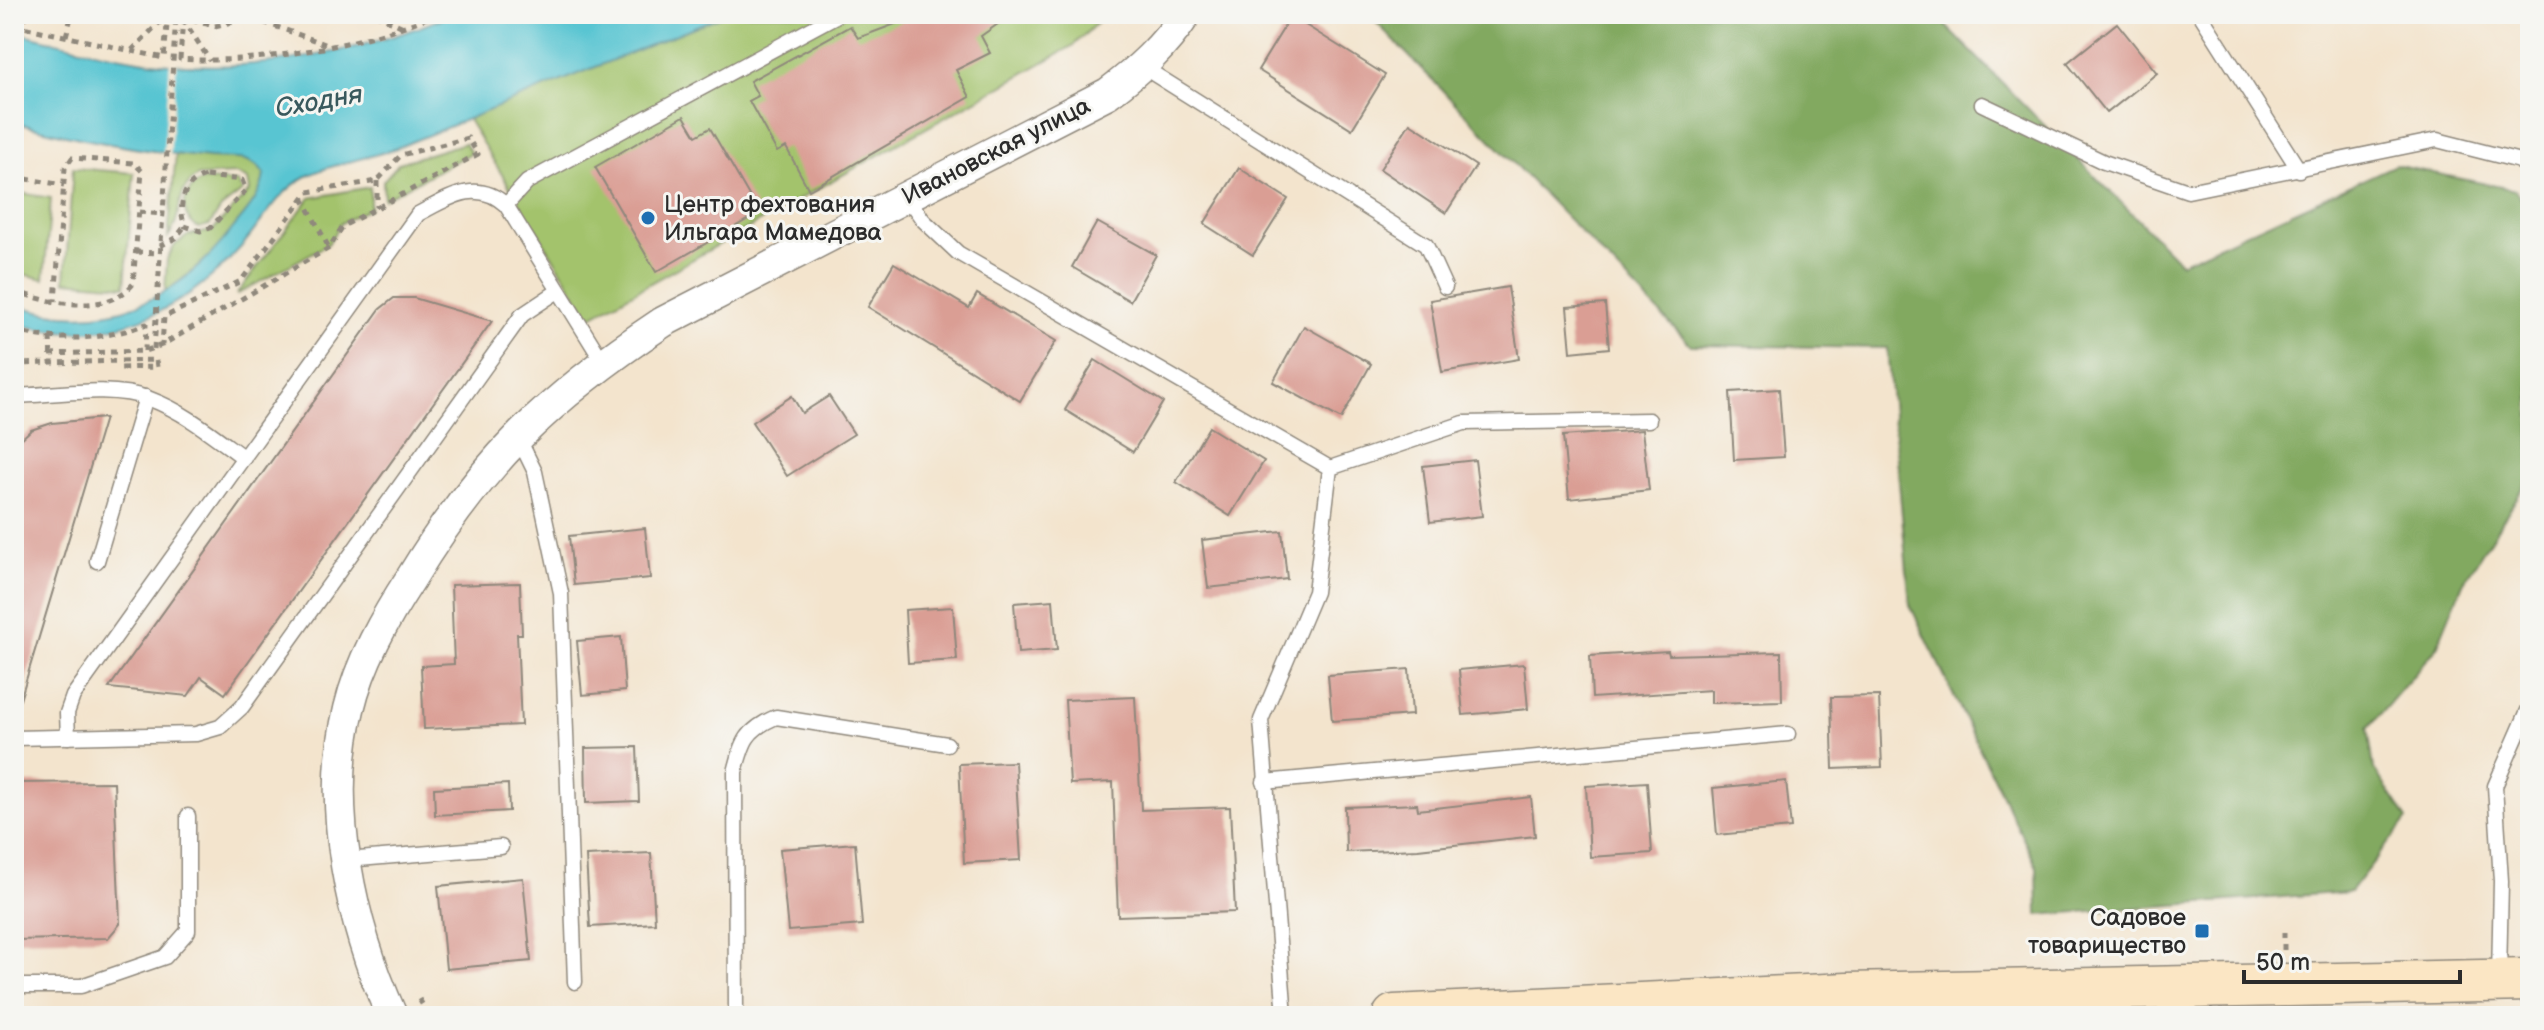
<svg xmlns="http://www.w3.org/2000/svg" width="2544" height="1030" viewBox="0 0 2544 1030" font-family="'Balsamiq Sans',sans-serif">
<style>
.green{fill:#a3c36c;stroke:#67774c;stroke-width:2}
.forest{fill:#82a960;stroke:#566a46;stroke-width:2}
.water{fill:#59c5d2;stroke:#42787e;stroke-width:2}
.pier{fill:#f3e4cd}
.building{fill:#da9e94}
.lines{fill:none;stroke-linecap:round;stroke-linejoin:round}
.service-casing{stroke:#8f887c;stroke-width:17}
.minor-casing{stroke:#8f887c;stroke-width:33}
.secondary-casing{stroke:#8f887c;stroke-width:45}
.path{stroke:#8f887c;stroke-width:5;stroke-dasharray:6 6;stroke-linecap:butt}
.service{stroke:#fff;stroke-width:14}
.minor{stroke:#fff;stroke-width:30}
.secondary{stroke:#fbe6c4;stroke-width:42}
.poi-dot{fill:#1f6fb2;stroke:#f6f6f2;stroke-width:3}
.labels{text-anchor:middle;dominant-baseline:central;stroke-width:6;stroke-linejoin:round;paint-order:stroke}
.street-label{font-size:24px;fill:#2b2b2b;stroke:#f6f6f2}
.poi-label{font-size:24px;fill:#2b2b2b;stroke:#f6f6f2;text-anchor:start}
.water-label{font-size:26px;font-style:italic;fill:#39595d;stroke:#f6f6f2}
</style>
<rect width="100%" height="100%" fill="#f6f6f2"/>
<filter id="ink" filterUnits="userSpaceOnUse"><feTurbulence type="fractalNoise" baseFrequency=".0125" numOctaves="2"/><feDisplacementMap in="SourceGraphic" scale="16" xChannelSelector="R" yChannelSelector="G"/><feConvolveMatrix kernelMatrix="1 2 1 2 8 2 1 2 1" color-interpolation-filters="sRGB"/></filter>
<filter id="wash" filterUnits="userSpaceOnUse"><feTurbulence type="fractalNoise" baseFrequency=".006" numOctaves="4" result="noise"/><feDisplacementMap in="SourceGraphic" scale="32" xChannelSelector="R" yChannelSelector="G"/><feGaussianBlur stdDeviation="1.8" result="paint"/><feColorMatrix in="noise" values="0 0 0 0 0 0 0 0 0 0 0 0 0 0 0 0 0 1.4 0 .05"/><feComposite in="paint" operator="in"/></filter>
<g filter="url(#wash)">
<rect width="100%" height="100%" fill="#f3e4cd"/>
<g class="green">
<path d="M 726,14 L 1106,14 L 1074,45 L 590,317 L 467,118 Z"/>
<path d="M 465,143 L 471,153 L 384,199 L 383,181 L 399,163 Z"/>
<path d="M 176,154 L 246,159 L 254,161 L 265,174 C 260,216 198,269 165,292 L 167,259 L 175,245 L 189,235 L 212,231 L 250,191 L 248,180 L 236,174 L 198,176 C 173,191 184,217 168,237 Z"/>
<path d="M 73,168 L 134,173 L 125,286 L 65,281 Z"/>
<path d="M 204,180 L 237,182 L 243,191 L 221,208 L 210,225 L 198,228 C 177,215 182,188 204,180 Z"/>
<path d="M 370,187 L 370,208 L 341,223 L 328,244 L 236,295 L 310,198 Z"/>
<path d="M 14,192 L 51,198 L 44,279 L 14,272 Z"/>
</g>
<path class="forest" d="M 1368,14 L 1934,14 L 2181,263 L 2395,165 L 2515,190 L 2530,213 L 2530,477 L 2463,583 L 2436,649 L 2368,728 L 2374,769 L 2407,819 L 2350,892 L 2038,915 L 2037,867 L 1910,605 L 1887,348 L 1691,345 Z"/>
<path class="water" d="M 452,14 L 726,14 C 617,58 508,102 399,147 C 372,158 329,164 307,176 C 277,192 263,222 241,247 C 182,314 104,349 14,323 L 14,304 C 105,336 179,300 234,227 C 247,211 262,195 264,174 C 250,153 231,160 209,158 C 142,151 78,140 14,122 L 14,32 C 59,42 106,56 152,62 C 249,75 363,53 452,14 Z"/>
<path class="pier" d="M 170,60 L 177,60 L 170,158 L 163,157 Z"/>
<g id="blocks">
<g class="building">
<path d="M 922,14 L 1012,14 L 981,36 L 990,53 L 956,70 L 970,97 L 809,190 L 786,147 L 777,152 L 749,101 L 758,96 L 750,81 L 850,26 L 858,38 Z"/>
<path d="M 1291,16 L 1385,75 L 1352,129 L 1258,70 Z"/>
<path d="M 2117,23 L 2157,73 L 2107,113 L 2067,63 Z"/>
<path d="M 684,116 L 696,136 L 710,128 L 759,213 L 656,272 L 595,167 Z"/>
<path d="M 1410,123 L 1476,166 L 1446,213 L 1380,169 Z"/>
<path d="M 1239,168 L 1288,199 L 1253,255 L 1204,224 Z"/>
<path d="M 1097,222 L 1156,255 L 1130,301 L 1072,267 Z"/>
<path d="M 894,263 L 969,308 L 977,294 L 1056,341 L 1020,401 L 868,307 Z"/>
<path d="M 1508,287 L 1519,359 L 1442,372 L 1430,300 Z"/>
<path d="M 394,298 L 414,298 L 492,321 L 225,694 L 201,677 L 188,696 L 109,688 L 380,309 Z"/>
<path d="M 1605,304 L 1609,348 L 1571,352 L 1567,307 Z"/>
<path d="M 1304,326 L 1371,364 L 1341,419 L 1273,382 Z"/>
<path d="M 1095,360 L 1163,402 L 1133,452 L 1065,410 Z"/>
<path d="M 1779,389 L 1784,457 L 1734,460 L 1730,392 Z"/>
<path d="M 792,396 L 802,413 L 829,396 L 854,434 L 787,476 L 752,422 Z"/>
<path d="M 105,418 L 20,700 L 14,699 L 14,457 L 19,441 L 31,430 L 52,423 Z"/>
<path d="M 1209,427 L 1264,461 L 1230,516 L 1176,482 Z"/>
<path d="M 1642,430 L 1649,490 L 1569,499 L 1563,436 Z"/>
<path d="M 1475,460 L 1482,516 L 1430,522 L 1423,466 Z"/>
<path d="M 645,528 L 650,578 L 574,585 L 569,536 Z"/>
<path d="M 1282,531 L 1287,579 L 1208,588 L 1202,540 Z"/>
<path d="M 520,583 L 522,634 L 517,634 L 521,725 L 424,729 L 421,666 L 454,664 L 451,585 Z"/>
<path d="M 1053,600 L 1057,650 L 1018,653 L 1014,603 Z"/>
<path d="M 953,607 L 957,660 L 908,663 L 905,610 Z"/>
<path d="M 621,637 L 625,691 L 582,695 L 577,641 Z"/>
<path d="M 1668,651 L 1669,655 L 1781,652 L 1782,701 L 1711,703 L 1711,690 L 1592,698 L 1590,656 Z"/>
<path d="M 1524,664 L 1528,709 L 1463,715 L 1459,670 Z"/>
<path d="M 1409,669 L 1412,715 L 1332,721 L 1328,675 Z"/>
<path d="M 1879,696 L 1882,767 L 1833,769 L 1831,697 Z"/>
<path d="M 1135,697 L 1141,810 L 1230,807 L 1235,912 L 1118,916 L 1113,782 L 1070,784 L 1065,700 Z"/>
<path d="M 637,747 L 639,801 L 586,803 L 585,748 Z"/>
<path d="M 1015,762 L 1021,860 L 964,863 L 959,764 Z"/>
<path d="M 1786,781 L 1791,828 L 1717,835 L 1713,788 Z"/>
<path d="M 114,782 L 120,924 L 108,938 L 14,940 L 14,783 Z"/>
<path d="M 1647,782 L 1652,853 L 1590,857 L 1586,786 Z"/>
<path d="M 508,784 L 509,811 L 435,815 L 434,788 Z"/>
<path d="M 1531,797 L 1535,836 L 1418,849 L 1346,852 L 1345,807 L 1417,804 L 1418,810 Z"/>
<path d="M 855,843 L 862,925 L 788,931 L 780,849 Z"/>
<path d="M 651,853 L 655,923 L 590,927 L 586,856 Z"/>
<path d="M 523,878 L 531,961 L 446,969 L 438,886 Z"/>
</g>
</g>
</g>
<g filter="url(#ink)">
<use href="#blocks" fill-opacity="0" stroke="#8f887c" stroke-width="2"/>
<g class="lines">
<g class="service-casing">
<g id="service">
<path d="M 2200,14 L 2299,170"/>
<path d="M 1143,67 L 1426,245 L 1445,287"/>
<path d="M 1982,104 L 2104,162 L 2188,191 L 2437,140 L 2520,161 L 2530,171"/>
<path d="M 907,197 L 923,220 L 958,253 L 1330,468"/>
<path d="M 506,205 L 527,182 L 839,14"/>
<path d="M 14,396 C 56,395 110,384 150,399 C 185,412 214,436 244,458"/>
<path d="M 517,435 L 535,472 L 561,593 L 575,982"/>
<path d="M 97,561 L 146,397"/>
<path d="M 68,737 L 67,713 L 73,696 L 418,214 C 449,198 476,178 506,205 L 603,362"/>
<path d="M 14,738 L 196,734 L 220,727 L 242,707 L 522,315 L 558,291"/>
<path d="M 1264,782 L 1788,734"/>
<path d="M 347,860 L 501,847"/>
<path d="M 2499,978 L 2501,881 L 2495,786 L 2530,706"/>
<path d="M 14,986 L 81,986 L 165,957 L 188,931 L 188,816"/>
<path d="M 736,1016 L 735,772 C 743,741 746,730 776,717 L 947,744"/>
<path d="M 1285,1016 L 1261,720 L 1315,592 L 1330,468 L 1464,423 L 1649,420"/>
</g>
</g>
<g class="minor-casing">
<path id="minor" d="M 392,1016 C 351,925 325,808 349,709 C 360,662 385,618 411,578 C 482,461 550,397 663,322 L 1108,93 C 1139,70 1164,47 1186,14"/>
</g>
<g class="secondary-casing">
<path id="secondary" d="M 1394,1016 L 1847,994 L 2530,980"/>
</g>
<g class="path">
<path d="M 25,14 L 26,27"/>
<path d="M 375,14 L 403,27"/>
<path d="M 180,17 L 215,26 L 265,14"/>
<path d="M 183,18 L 180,59 C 258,65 364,45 436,14"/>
<path d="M 252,18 L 325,44"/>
<path d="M 183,19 L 210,61"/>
<path d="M 14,25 L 164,58 L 168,14"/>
<path d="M 66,36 L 72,14"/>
<path d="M 132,50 L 167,15"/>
<path d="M 206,176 L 242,180 L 246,190 L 210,228 L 200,231 L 185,226 C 177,205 183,182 206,176 Z"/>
<path d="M 14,177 L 64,185"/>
<path d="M 377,181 L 377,208"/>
<path d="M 303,198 L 329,248"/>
<path d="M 139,212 L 162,214"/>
<path d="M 160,246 L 176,238 L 185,226"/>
<path d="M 136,252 L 160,253"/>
<path d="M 14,291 C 48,303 107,316 133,284 L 142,171 L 134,163 L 72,158 L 65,168 L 55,301"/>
<path d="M 14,330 C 56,343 106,340 146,324 L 145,351"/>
<path d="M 50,337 L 51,363 L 156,360 L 157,367 L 118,368"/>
<path d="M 154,349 L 176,16"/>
<path d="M 50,354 L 145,351 L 162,345 L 329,248 L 343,226 L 478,154 L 468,138 L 401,155 L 377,181 L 308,192 L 241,281 L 164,317 L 162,345"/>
<path d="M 14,364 L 51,363"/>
<path d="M 2284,932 L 2284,951"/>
<path d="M 419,999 L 427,1012"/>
</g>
<use href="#service" class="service"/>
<use href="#minor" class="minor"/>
<use href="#secondary" class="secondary"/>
</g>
</g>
<g class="poi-dot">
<circle cx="648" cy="218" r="8"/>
<rect x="2194" y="923" width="16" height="16" rx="4"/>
</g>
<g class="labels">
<g class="street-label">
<text transform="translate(996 151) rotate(-27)">Ивановская улица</text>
</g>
<g class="poi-label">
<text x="664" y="204">Центр фехтования<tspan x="664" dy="28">Ильгара Мамедова</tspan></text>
<text x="2186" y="917" text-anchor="end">Садовое<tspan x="2186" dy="28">товарищество</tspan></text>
</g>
<g class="water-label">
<text transform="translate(319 102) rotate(-10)">Сходня</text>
</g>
</g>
<rect width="2544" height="1030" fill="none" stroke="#f6f6f2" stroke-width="48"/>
<path d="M2244 970v12h216v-12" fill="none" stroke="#2b2b2b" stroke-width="4"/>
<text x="2256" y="970" font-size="24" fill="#2b2b2b" stroke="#f6f6f2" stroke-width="6" paint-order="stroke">50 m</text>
</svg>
